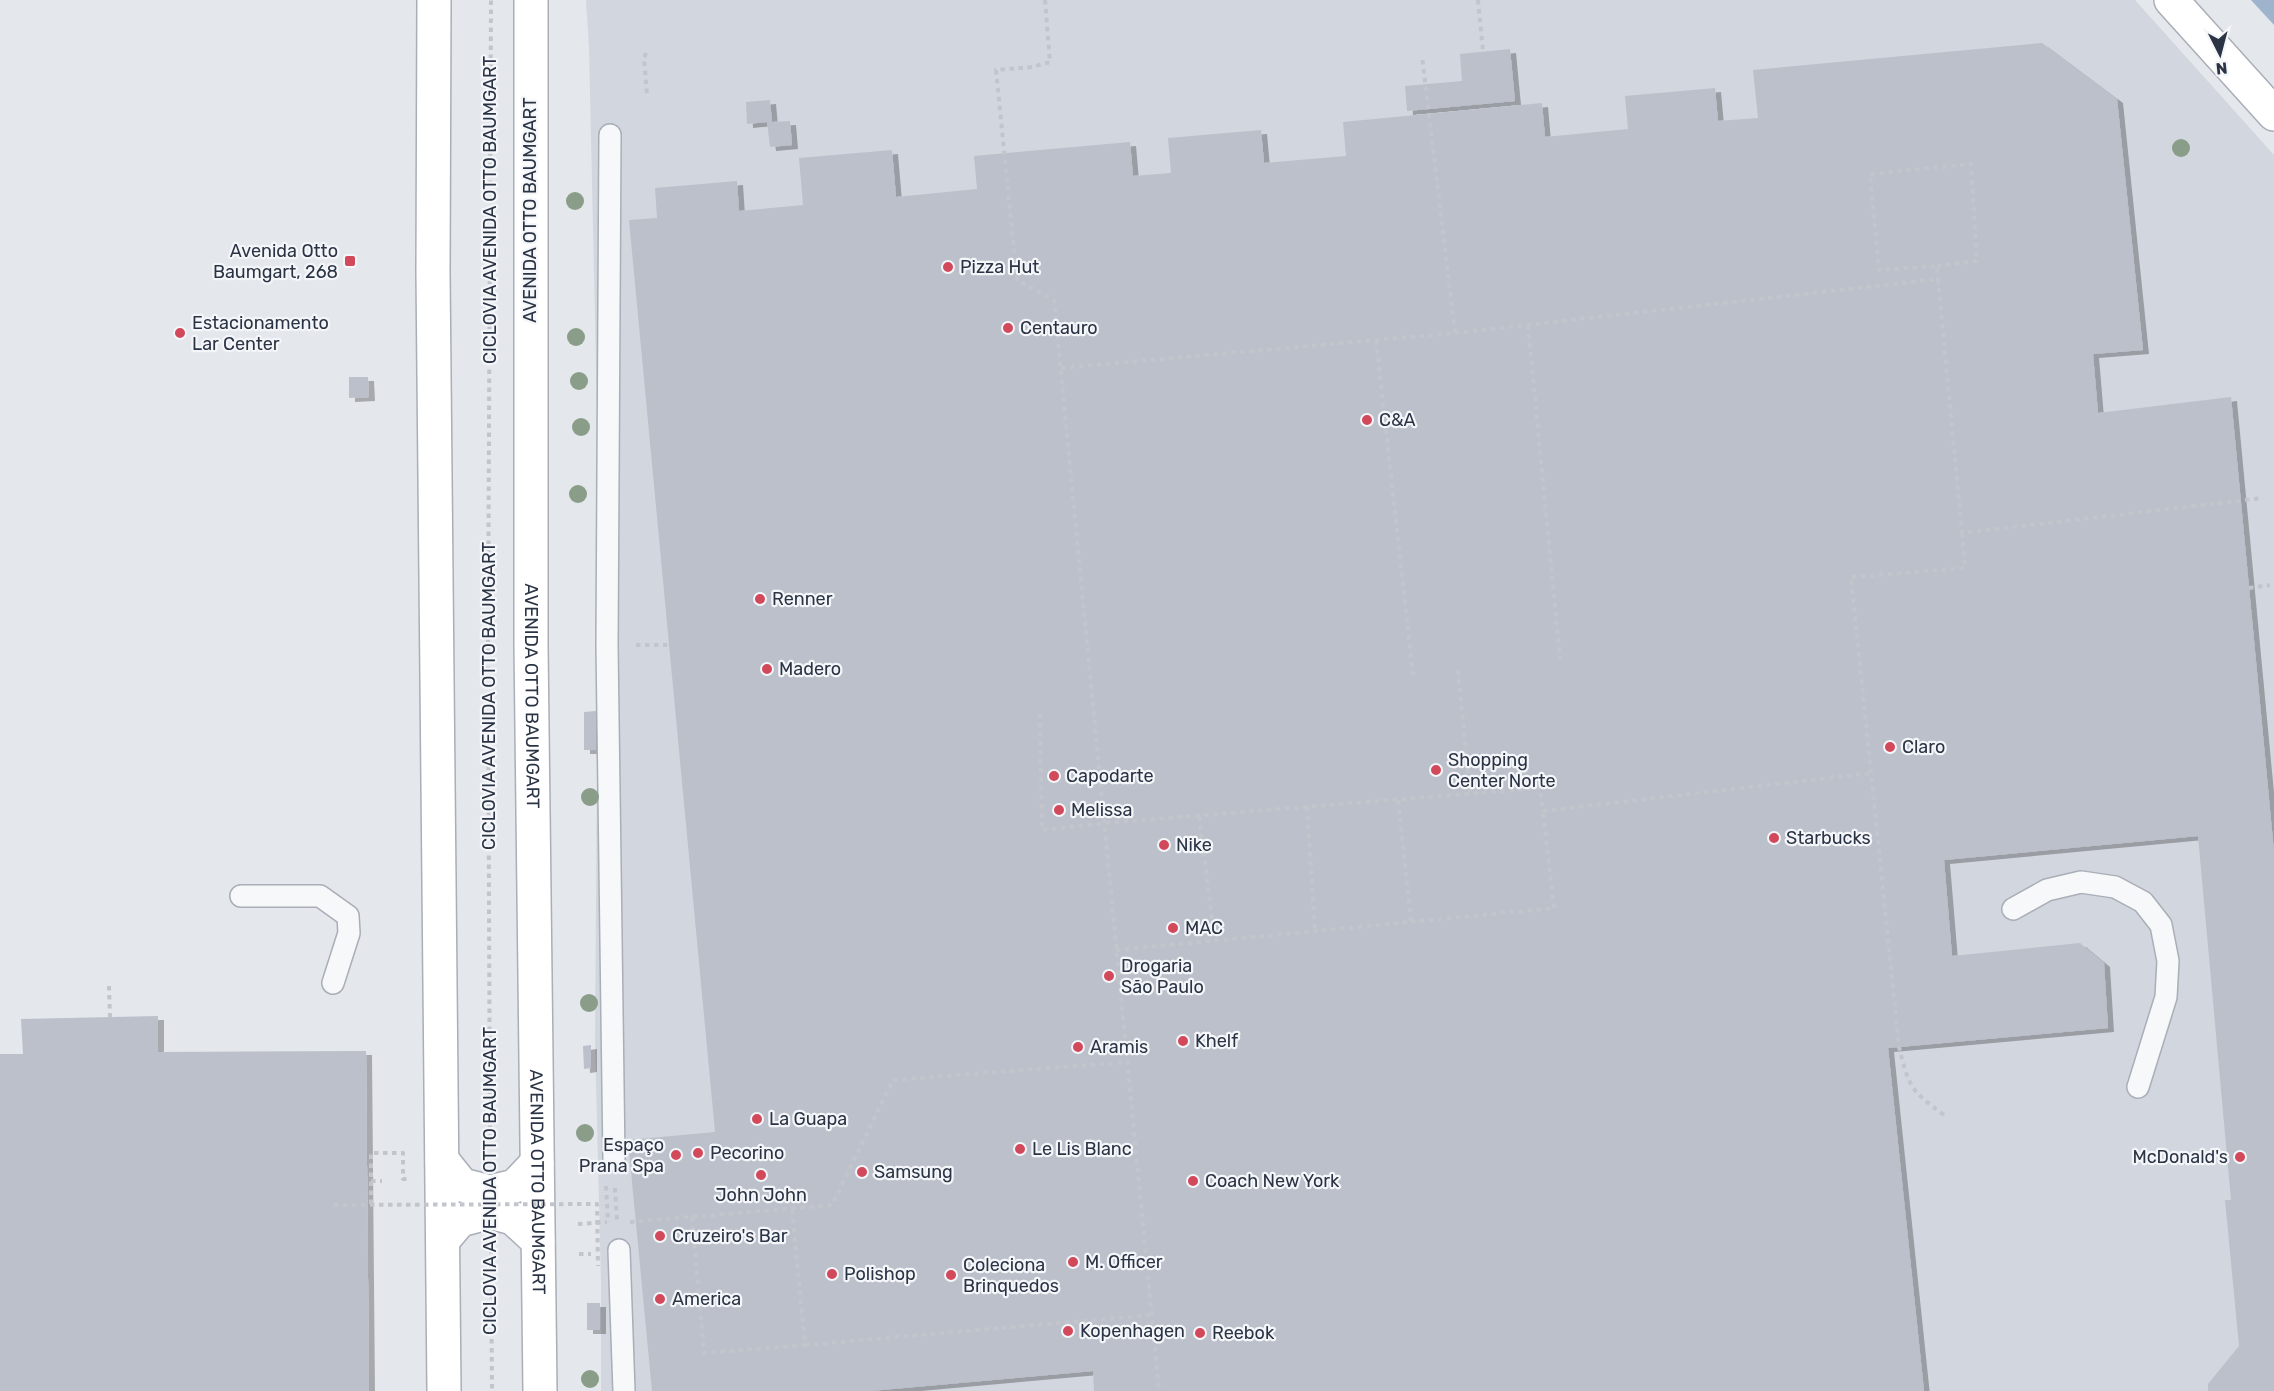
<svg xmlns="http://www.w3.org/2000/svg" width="2274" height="1391" viewBox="0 0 2274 1391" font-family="Rubik,sans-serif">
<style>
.built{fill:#d2d6de}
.water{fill:#9fb4cc}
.building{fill:#bbc0ca;filter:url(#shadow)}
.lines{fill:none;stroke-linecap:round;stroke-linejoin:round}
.lane-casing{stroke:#a9aeb7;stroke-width:24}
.secondary-casing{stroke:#a9aeb7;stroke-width:36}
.path{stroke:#c2c5cb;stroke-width:4;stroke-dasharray:4.5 4.5;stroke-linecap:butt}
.lane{stroke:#f7f8fa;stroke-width:21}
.secondary{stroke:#fff;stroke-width:33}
.path-bridge{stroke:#c2c5cb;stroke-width:4;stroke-dasharray:4.5 4.5;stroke-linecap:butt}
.tree{fill:#899d89}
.poi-dot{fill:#d1495b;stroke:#f4f6f9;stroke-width:2}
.labels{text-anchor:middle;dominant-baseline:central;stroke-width:4.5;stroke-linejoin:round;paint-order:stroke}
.street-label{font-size:18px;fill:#2b3445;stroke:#f4f6f9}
.poi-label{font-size:18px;fill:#2b3445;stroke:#f4f6f9;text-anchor:start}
</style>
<defs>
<filter id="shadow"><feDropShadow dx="6" dy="4" stdDeviation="0" flood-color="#0004"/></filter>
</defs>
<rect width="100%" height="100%" fill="#e4e7ec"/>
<path class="built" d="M 586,0 L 2135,0 L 2274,155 L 2274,1391 L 601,1391 L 601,1282 L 595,1041 L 599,499 L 589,47 Z"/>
<path class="water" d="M 2251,0 L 2274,0 L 2274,25 Z"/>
<g class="building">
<path d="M 2042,43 L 2117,99 L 2143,350 L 2093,354 L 2098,413 L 2231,397 L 2274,852 L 2274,1391 L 2208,1391 L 2208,1384 L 2239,1346 L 2225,1200 L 2231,1200 L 2198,836 L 1944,860 L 1952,956 L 2080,943 L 2104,963 L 2108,1028 L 1888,1048 L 1924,1391 L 1094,1391 L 1093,1371 L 870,1391 L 652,1391 L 628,1140 L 715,1132 L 629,220 L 657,218 L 655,188 L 737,181 L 739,211 L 803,205 L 799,158 L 892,150 L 896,197 L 977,189 L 974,156 L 1130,142 L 1133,176 L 1171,173 L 1168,138 L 1261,130 L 1264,163 L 1346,156 L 1343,122 L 1542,103 L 1545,137 L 1628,129 L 1625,96 L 1715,88 L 1718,121 L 1758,118 L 1753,70 Z"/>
<path d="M 1510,49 L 1515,101 L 1407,111 L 1405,86 L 1462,81 L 1460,54 Z"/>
<path d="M 770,100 L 772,122 L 790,121 L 792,145 L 770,147 L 767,122 L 747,124 L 746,102 Z"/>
<path d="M 349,377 L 368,377 L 369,397 L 349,398 Z"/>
<path d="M 596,711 L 596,750 L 584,750 L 584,712 Z"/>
<path d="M 158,1016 L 158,1052 L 366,1051 L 369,1391 L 0,1391 L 0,1054 L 23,1054 L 21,1019 Z"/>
<path d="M 591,1045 L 591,1068 L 584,1069 L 583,1046 Z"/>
<rect x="587" y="1303" width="13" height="27"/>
</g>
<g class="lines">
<g class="lane-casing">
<g id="lane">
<path d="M 610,135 L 607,645 L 614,1160"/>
<path d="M 241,896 L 320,896 L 348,916 L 349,933 L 333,983"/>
<path d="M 2013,909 L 2047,890 L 2081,882 L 2115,887 L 2143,902 L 2161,925 L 2168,961 L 2166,997 L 2138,1087"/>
<path d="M 619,1250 L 624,1391"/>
</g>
</g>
<g class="secondary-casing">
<g id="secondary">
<path d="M 434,0 L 433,273 L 444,1391"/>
<path id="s1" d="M 531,0 L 531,645 L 540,1391"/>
<path d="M 2171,0 L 2274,114"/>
<path d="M 442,1160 L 462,1185 L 490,1192 L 515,1186 L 537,1163"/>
<path d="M 443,1240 L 460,1220 L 490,1212 L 513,1218 L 538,1241"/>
</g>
</g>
<g class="path">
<path d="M 1045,0 L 1050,62 L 1032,67 L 996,70 L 1017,280 L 1054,300 L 1159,1391"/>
<path d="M 1478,0 L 1483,51"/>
<path d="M 646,53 L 644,58 L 647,95"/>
<path d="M 1937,266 L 1977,261 L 1971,164 L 1870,174 L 1879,270 L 1937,266 L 1938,279"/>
<path d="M 1528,325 L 1560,659"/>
<path d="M 1455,333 L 1938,279 L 1962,533 L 2263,498"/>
<path d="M 1376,340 L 1413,675"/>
<path d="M 1061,368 L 1455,333 L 1422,56"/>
<path d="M 2249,588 L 2270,585"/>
<path d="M 636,645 L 669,645"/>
<path d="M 1458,670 L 1470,794"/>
<path d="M 1040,714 L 1042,830 L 1105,823 L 1540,788 L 1543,811 L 1871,773"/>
<path d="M 1307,807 L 1315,931"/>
<path d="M 1199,816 L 1215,940"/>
<path d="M 1411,922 L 1554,908 L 1543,811"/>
<path d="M 1116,950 L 1411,922 L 1398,799"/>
<path d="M 109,986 L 110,1017"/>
<path d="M 1944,1115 C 1910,1090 1909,1087 1899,1047 L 1851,577 L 1965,568 L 1962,533"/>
<path d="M 490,1157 L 488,646 L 491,0"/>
<path d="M 371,1181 L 382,1181"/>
<path d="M 606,1186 L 608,1222"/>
<path d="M 615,1188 L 617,1223"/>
<path d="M 371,1204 L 371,1153 L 403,1153 L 403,1179 L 409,1179"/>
<path d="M 692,1217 L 704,1353 L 805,1345 L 792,1209"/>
<path d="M 630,1222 L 832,1205 L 893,1080 L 1127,1062"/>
<path d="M 578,1224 L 607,1222"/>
<path d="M 491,1249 L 492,1391"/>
<path d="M 579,1254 L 591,1254"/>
<path d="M 805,1345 L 1151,1315"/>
</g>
<use href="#lane" class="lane"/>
<use href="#secondary" class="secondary"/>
<path class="path-bridge" d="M 334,1205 L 597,1204 L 598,1266"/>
</g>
<g class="tree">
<circle cx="2181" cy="148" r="9"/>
<circle cx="575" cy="201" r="9"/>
<circle cx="576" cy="337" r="9"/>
<circle cx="579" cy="381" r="9"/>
<circle cx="581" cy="427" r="9"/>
<circle cx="578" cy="494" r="9"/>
<circle cx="590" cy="797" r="9"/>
<circle cx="589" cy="1003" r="9"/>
<circle cx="585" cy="1133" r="9"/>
<circle cx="590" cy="1379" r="9"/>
</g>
<g class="poi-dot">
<rect x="344" y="255" width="12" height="12" rx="3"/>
<circle cx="948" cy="267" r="6"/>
<circle cx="1008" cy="328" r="6"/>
<circle cx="180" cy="333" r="6"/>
<circle cx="1367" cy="420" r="6"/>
<circle cx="760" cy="599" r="6"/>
<circle cx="767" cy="669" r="6"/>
<circle cx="1890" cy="747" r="6"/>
<circle cx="1436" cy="770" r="6"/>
<circle cx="1054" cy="776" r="6"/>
<circle cx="1059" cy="810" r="6"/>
<circle cx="1774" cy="838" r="6"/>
<circle cx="1164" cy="845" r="6"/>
<circle cx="1173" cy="928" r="6"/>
<circle cx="1109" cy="976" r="6"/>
<circle cx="1183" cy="1041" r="6"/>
<circle cx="1078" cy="1047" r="6"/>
<circle cx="757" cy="1119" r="6"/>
<circle cx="1020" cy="1149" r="6"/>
<circle cx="698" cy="1153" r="6"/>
<circle cx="676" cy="1155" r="6"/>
<circle cx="2240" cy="1157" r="6"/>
<circle cx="862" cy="1172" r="6"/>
<circle cx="761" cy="1175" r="6"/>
<circle cx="1193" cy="1181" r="6"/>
<circle cx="660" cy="1236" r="6"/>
<circle cx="1073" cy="1262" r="6"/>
<circle cx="832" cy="1274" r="6"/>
<circle cx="951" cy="1275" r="6"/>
<circle cx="660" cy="1299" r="6"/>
<circle cx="1068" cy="1331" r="6"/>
<circle cx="1200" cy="1333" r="6"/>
</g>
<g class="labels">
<g class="street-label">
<text transform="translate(490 210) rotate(-90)">CICLOVIA AVENIDA OTTO BAUMGART</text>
<text transform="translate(530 210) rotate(-90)">AVENIDA OTTO BAUMGART</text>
<text transform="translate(489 696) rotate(-90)">CICLOVIA AVENIDA OTTO BAUMGART</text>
<text stroke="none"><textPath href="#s1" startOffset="696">AVENIDA OTTO BAUMGART</textPath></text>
<text transform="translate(490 1181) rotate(-90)">CICLOVIA AVENIDA OTTO BAUMGART</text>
<text stroke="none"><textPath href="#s1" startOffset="1182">AVENIDA OTTO BAUMGART</textPath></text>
</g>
<g class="poi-label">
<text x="338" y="251" text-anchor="end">Avenida Otto<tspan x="338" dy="21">Baumgart, 268</tspan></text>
<text x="960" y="267">Pizza Hut</text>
<text x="192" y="323">Estacionamento<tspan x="192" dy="21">Lar Center</tspan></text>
<text x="1020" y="328">Centauro</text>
<text x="1379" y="420">C&amp;A</text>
<text x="772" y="599">Renner</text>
<text x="779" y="669">Madero</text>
<text x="1902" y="747">Claro</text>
<text x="1448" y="760">Shopping<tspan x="1448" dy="21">Center Norte</tspan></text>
<text x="1066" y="776">Capodarte</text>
<text x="1071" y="810">Melissa</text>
<text x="1786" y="838">Starbucks</text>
<text x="1176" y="845">Nike</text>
<text x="1185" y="928">MAC</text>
<text x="1121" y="966">Drogaria<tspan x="1121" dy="21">São Paulo</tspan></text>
<text x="1195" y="1041">Khelf</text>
<text x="1090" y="1047">Aramis</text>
<text x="769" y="1119">La Guapa</text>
<text x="664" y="1145" text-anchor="end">Espaço<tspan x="664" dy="21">Prana Spa</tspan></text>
<text x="1032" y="1149">Le Lis Blanc</text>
<text x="710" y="1153">Pecorino</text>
<text x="2228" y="1157" text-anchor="end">McDonald's</text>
<text x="874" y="1172">Samsung</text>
<text x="1205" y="1181">Coach New York</text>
<text x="761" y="1195" text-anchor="middle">John John</text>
<text x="672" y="1236">Cruzeiro's Bar</text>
<text x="1085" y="1262">M. Officer</text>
<text x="963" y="1265">Coleciona<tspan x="963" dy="21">Brinquedos</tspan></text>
<text x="844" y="1274">Polishop</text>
<text x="672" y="1299">America</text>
<text x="1080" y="1331">Kopenhagen</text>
<text x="1212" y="1333">Reebok</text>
</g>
</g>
<g transform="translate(2220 54) rotate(174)" stroke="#f4f6f9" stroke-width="4.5" paint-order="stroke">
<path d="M0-4.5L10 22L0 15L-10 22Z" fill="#2b3445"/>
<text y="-9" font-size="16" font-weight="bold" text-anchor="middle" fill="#2b3445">N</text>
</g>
</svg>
